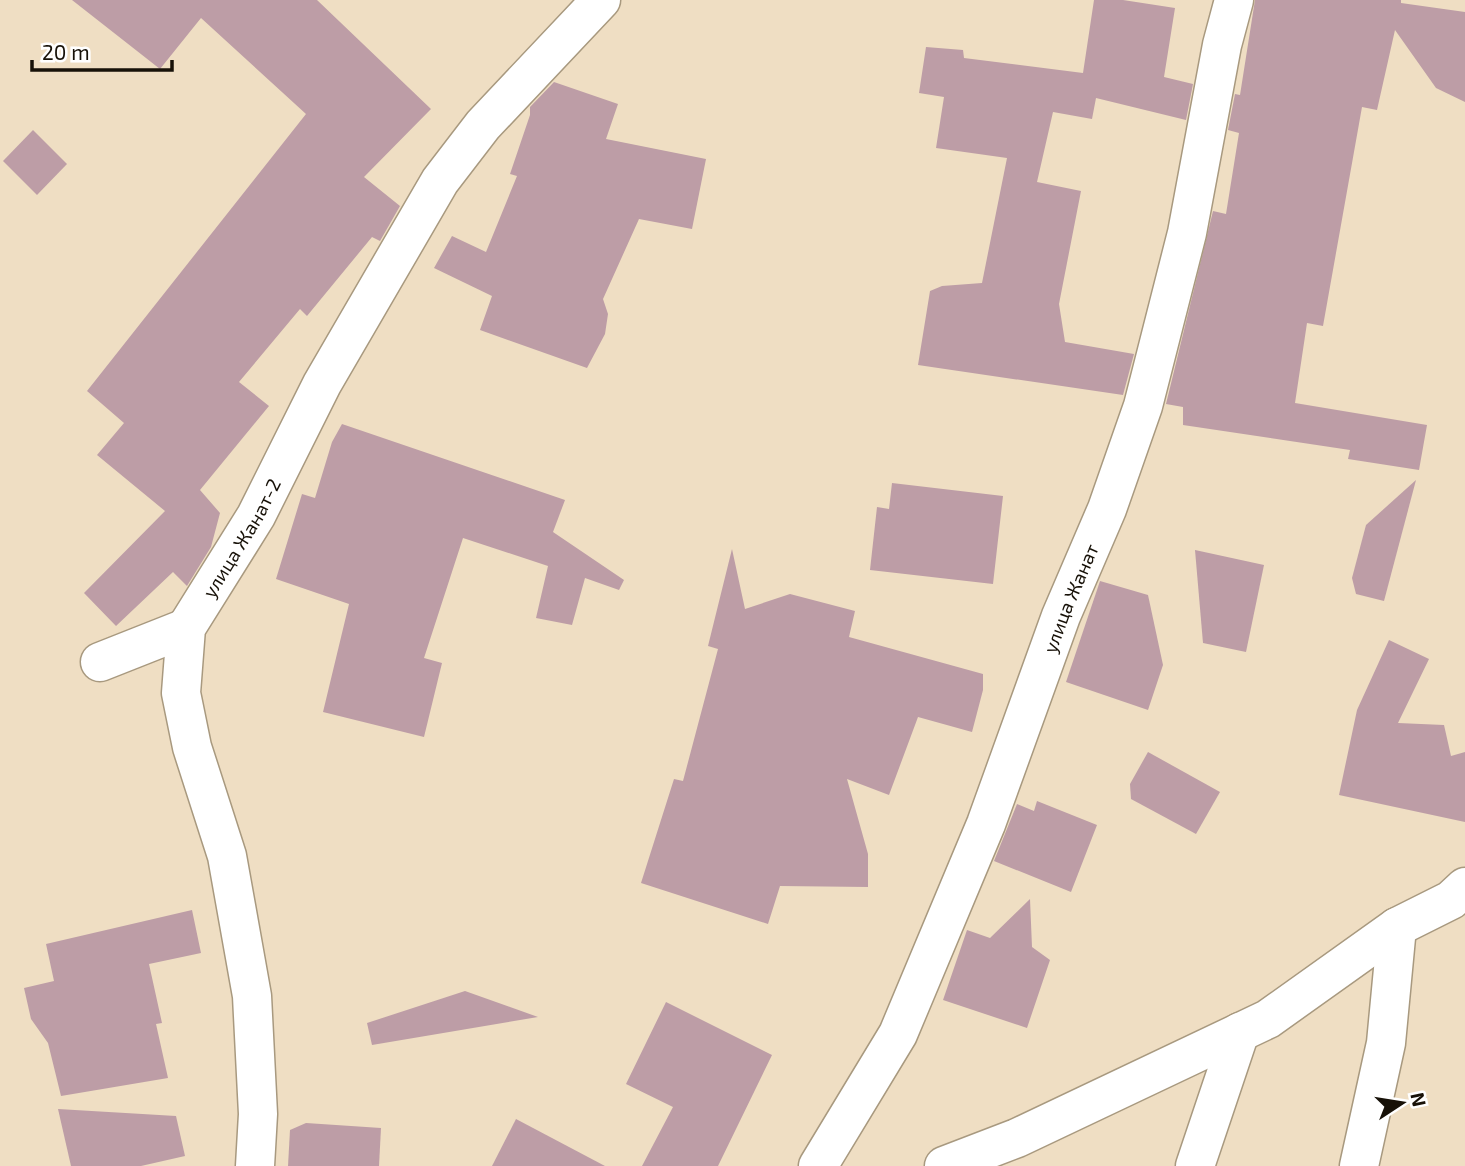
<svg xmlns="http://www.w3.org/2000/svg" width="1465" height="1166" viewBox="0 0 1465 1166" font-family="'Exo 2',sans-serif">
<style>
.building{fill:#bd9da6}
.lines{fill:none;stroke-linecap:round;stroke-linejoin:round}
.minor-casing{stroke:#a8997f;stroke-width:41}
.minor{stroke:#fff;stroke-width:38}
.labels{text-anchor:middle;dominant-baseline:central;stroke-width:7;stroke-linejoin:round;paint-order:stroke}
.street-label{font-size:19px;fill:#171108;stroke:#fff}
</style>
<rect width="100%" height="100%" fill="#efdec3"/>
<g class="building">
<path d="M 72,0 L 317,0 L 431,109 L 364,177 L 400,206 L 380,241 L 372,237 L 307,316 L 300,309 L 239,382 L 269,406 L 200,490 L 220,513 L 211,547 L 187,586 L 173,572 L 116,626 L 84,593 L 165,511 L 97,455 L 124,423 L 87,391 L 306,114 L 201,18 L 160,69 Z"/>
<path d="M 1094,0 L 1123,0 L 1175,8 L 1164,77 L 1193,84 L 1186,120 L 1096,98 L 1092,119 L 1053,112 L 1037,182 L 1081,191 L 1059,304 L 1065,342 L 1134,354 L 1123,395 L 918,365 L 930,291 L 942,286 L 982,283 L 1007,158 L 936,148 L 944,97 L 919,93 L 926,47 L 963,50 L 964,58 L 1083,73 Z"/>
<path d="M 1255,0 L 1401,0 L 1401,3 L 1465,12 L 1465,102 L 1436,88 L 1395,30 L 1377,110 L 1362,107 L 1323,326 L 1307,323 L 1295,403 L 1427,425 L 1419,470 L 1348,459 L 1350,450 L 1183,425 L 1183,407 L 1166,404 L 1213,211 L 1226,214 L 1239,133 L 1228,130 L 1235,94 L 1240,95 Z"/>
<path d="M 554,82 L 618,104 L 606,139 L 706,159 L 692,229 L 639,219 L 603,299 L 608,314 L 605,334 L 587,368 L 480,330 L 492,296 L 434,268 L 452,236 L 486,252 L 517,176 L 510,174 L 530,115 L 530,107 Z"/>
<path d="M 33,130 L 67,164 L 37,195 L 3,161 Z"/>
<path d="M 342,424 L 565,500 L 553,532 L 624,580 L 619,590 L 585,578 L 572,625 L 536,618 L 548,566 L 463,538 L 424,658 L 442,663 L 424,737 L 323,712 L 349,604 L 276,579 L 302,494 L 315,498 L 332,442 Z"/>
<path d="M 1416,480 L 1384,601 L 1356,594 L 1352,578 L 1366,525 Z"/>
<path d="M 892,483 L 1003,496 L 993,584 L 870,570 L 877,507 L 889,509 Z"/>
<path d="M 732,549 L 745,609 L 790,594 L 855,611 L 849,637 L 983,674 L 983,690 L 972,732 L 918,717 L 889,795 L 847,779 L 868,854 L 868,887 L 780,886 L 768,924 L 641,883 L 674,779 L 683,781 L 718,649 L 708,646 Z"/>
<path d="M 1195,550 L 1264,565 L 1246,652 L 1203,643 Z"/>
<path d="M 1100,581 L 1148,595 L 1163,665 L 1148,710 L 1066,682 Z"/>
<path d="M 1389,640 L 1429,659 L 1398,723 L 1444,725 L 1451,756 L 1465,752 L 1465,822 L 1339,795 L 1357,710 Z"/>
<path d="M 1148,752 L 1220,792 L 1196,834 L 1131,799 L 1130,784 Z"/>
<path d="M 1037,801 L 1097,825 L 1071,892 L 994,861 L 1017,804 L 1034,811 Z"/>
<path d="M 1030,899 L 1032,947 L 1050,960 L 1027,1028 L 943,1000 L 967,930 L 990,938 Z"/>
<path d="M 192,910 L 201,953 L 149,964 L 162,1023 L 156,1024 L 168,1078 L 61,1096 L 48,1043 L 31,1019 L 24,988 L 54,981 L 46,944 Z"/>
<path d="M 465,991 L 538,1017 L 372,1045 L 367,1023 Z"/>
<path d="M 666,1002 L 772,1055 L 718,1166 L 642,1166 L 673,1107 L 626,1084 Z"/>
<path d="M 58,1109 L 176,1116 L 185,1156 L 141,1166 L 71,1166 Z"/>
<path d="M 516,1119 L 605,1166 L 492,1166 Z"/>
<path d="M 306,1123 L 381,1128 L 379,1166 L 288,1166 L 290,1130 Z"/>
</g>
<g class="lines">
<g class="minor-casing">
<g id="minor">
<path d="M 100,662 L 186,628"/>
<path id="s1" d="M 255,1166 L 258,1114 L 252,996 L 227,856 L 192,747 L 181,693 L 186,628 L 256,516 L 322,384 L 440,181 L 483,125 L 601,0"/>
<path id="s2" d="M 818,1166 L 898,1034 L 986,824 L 1061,616 L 1107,509 L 1143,406 L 1187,233 L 1222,45 L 1234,0"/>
<path d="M 944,1166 L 1017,1138 L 1268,1019 L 1397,927 L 1451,900 L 1465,887"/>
<path d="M 1195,1166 L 1240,1032"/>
<path d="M 1359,1166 L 1386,1043 L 1397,927"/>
</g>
</g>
<use href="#minor" class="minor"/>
</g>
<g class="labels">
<g class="street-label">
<text stroke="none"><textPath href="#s1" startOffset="653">улица Жанат-2</textPath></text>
<text stroke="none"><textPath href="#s2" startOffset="623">улица Жанат</textPath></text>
</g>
</g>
<g transform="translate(1402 1103) rotate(78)" stroke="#ffffff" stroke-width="5" paint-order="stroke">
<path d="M0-5L12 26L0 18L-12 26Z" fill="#171108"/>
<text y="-10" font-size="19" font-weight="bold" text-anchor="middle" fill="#171108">N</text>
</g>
<path d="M32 60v10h140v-10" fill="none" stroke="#171108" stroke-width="3.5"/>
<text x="42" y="60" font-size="21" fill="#171108" stroke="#ffffff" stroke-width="5" paint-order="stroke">20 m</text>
</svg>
